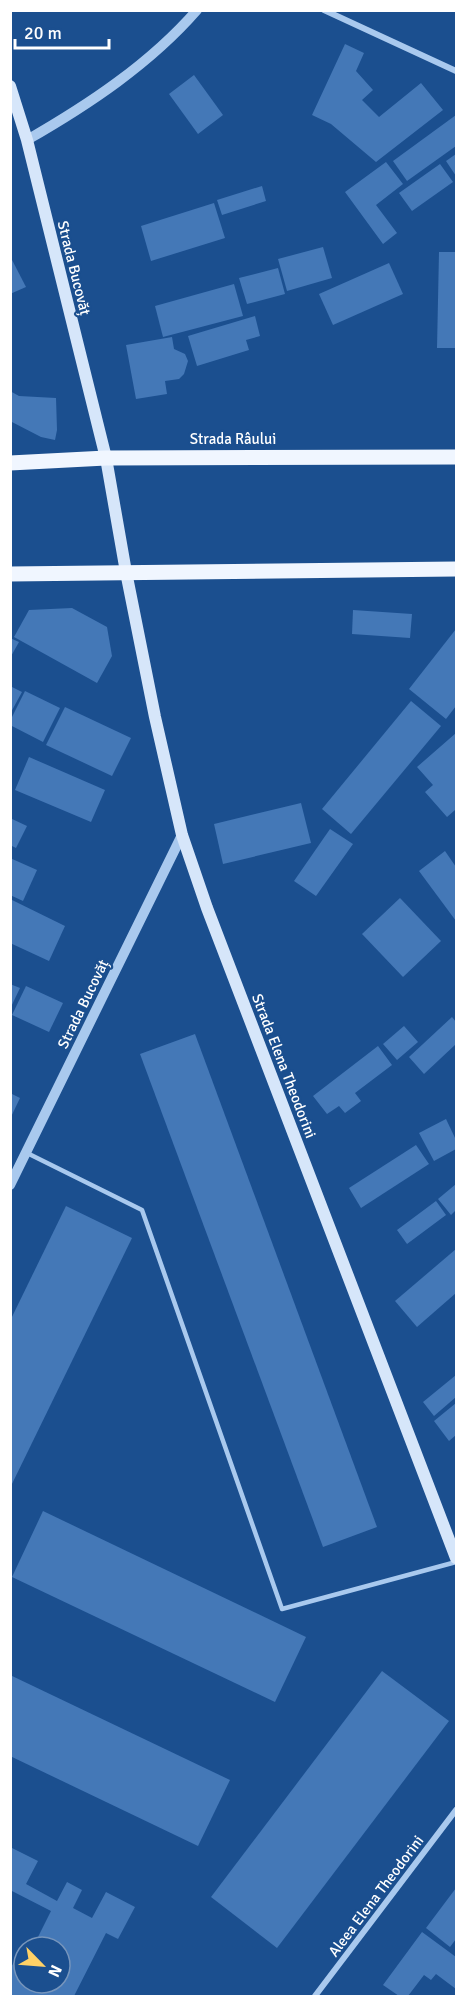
<svg xmlns="http://www.w3.org/2000/svg" width="467" height="2007" viewBox="0 0 467 2007" font-family="Signika,sans-serif">
<style>
.building{fill:#4478b7}
.lines{fill:none;stroke-linecap:round;stroke-linejoin:round}
.service{stroke:#a9c9ee;stroke-width:4.5}
.minor{stroke:#a9c9ee;stroke-width:6}
.tertiary{stroke:#a9c9ee;stroke-width:10}
.secondary{stroke:#d6e6fa;stroke-width:12}
.primary{stroke:#f0f6ff;stroke-width:15}
.labels{text-anchor:middle;dominant-baseline:central;stroke-width:4.5;stroke-linejoin:round;paint-order:stroke}
.street-label{font-size:15px;fill:#fff;stroke:#1b4f8f}
</style>
<rect width="100%" height="100%" fill="#1b4f8f"/>
<g class="building">
<path d="M 345,44 L 364,53 L 356,71 L 373,90 L 362,100 L 379,117 L 421,83 L 443,110 L 376,162 L 331,124 L 312,115 Z"/>
<path d="M 194,75 L 223,115 L 198,134 L 169,94 Z"/>
<path d="M 456,115 L 456,146 L 407,181 L 393,161 Z"/>
<path d="M 456,154 L 456,176 L 446,161 Z"/>
<path d="M 386,162 L 403,184 L 376,205 L 397,233 L 383,244 L 345,192 Z"/>
<path d="M 440,164 L 453,182 L 412,211 L 399,193 Z"/>
<path d="M 262,186 L 266,201 L 222,215 L 217,200 Z"/>
<path d="M 214,203 L 225,238 L 151,261 L 141,226 Z"/>
<path d="M 323,247 L 332,278 L 287,291 L 278,259 Z"/>
<path d="M 439,252 L 456,252 L 456,348 L 437,348 Z"/>
<path d="M 10,256 L 26,287 L 10,294 Z"/>
<path d="M 389,263 L 403,294 L 333,325 L 319,294 Z"/>
<path d="M 278,268 L 285,294 L 247,304 L 239,278 Z"/>
<path d="M 234,284 L 243,316 L 163,337 L 155,306 Z"/>
<path d="M 255,316 L 260,336 L 246,340 L 249,350 L 197,366 L 188,336 Z"/>
<path d="M 172,337 L 174,349 L 185,354 L 188,361 L 184,374 L 179,379 L 165,381 L 167,394 L 136,399 L 126,345 Z"/>
<path d="M 10,391 L 19,396 L 56,398 L 57,430 L 55,440 L 41,437 L 10,421 Z"/>
<path d="M 72,608 L 107,627 L 112,656 L 97,683 L 14,637 L 29,610 Z"/>
<path d="M 353,610 L 412,614 L 410,638 L 352,634 Z"/>
<path d="M 456,629 L 456,706 L 446,719 L 409,689 Z"/>
<path d="M 10,638 L 19,642 L 10,658 Z"/>
<path d="M 10,686 L 22,692 L 10,714 Z"/>
<path d="M 25,691 L 60,708 L 43,742 L 10,725 L 10,721 Z"/>
<path d="M 411,701 L 441,726 L 351,834 L 322,809 Z"/>
<path d="M 65,707 L 131,738 L 112,776 L 46,745 Z"/>
<path d="M 456,733 L 456,812 L 455,810 L 447,817 L 425,792 L 433,785 L 417,767 Z"/>
<path d="M 29,757 L 105,790 L 91,822 L 15,790 Z"/>
<path d="M 301,803 L 311,843 L 223,864 L 214,824 Z"/>
<path d="M 10,818 L 27,826 L 16,848 L 10,845 Z"/>
<path d="M 330,829 L 353,844 L 316,896 L 294,881 Z"/>
<path d="M 445,851 L 456,867 L 456,921 L 419,871 Z"/>
<path d="M 10,858 L 37,870 L 23,901 L 10,895 Z"/>
<path d="M 400,898 L 441,941 L 403,977 L 362,934 Z"/>
<path d="M 10,899 L 65,926 L 49,961 L 10,943 Z"/>
<path d="M 10,984 L 20,988 L 10,1009 Z"/>
<path d="M 26,986 L 63,1003 L 49,1032 L 12,1015 Z"/>
<path d="M 452,1017 L 456,1022 L 456,1044 L 424,1074 L 409,1057 Z"/>
<path d="M 404,1026 L 418,1042 L 397,1060 L 383,1044 Z"/>
<path d="M 195,1034 L 377,1527 L 323,1547 L 140,1054 Z"/>
<path d="M 378,1046 L 392,1065 L 355,1093 L 361,1101 L 345,1113 L 339,1106 L 327,1114 L 313,1096 Z"/>
<path d="M 10,1093 L 20,1098 L 10,1119 Z"/>
<path d="M 446,1119 L 456,1140 L 456,1149 L 434,1161 L 419,1133 Z"/>
<path d="M 416,1145 L 429,1164 L 361,1208 L 349,1188 Z"/>
<path d="M 456,1184 L 456,1210 L 451,1215 L 438,1199 Z"/>
<path d="M 436,1201 L 446,1215 L 407,1244 L 397,1230 Z"/>
<path d="M 66,1206 L 132,1238 L 10,1488 L 10,1321 Z"/>
<path d="M 456,1249 L 456,1293 L 417,1327 L 395,1301 Z"/>
<path d="M 456,1375 L 456,1397 L 434,1416 L 423,1402 Z"/>
<path d="M 456,1403 L 456,1435 L 449,1441 L 434,1421 Z"/>
<path d="M 43,1511 L 306,1637 L 275,1702 L 12,1577 Z"/>
<path d="M 382,1671 L 449,1721 L 277,1948 L 211,1897 Z"/>
<path d="M 10,1675 L 230,1780 L 198,1846 L 10,1756 Z"/>
<path d="M 10,1847 L 38,1861 L 26,1884 L 57,1901 L 67,1882 L 82,1890 L 73,1908 L 92,1918 L 106,1892 L 135,1907 L 118,1939 L 106,1933 L 74,1996 L 10,1996 L 10,1969 L 17,1957 L 24,1961 L 24,1983 L 60,1983 L 60,1947 L 33,1947 L 51,1911 L 10,1890 Z"/>
<path d="M 456,1888 L 456,1939 L 450,1947 L 426,1928 Z"/>
<path d="M 422,1932 L 456,1957 L 456,1989 L 436,1974 L 431,1980 L 424,1975 L 408,1996 L 399,1996 L 383,1985 Z"/>
</g>
<g class="lines">
<path class="service" d="M 27,1153 L 142,1210 L 282,1609 L 456,1562"/>
<g class="minor">
<path d="M 324,10 L 456,71"/>
<path d="M 315,1996 L 456,1810"/>
</g>
<g class="tertiary">
<path d="M 27,140 C 88,105 150,64 197,10"/>
<path d="M 10,1185 L 182,835"/>
</g>
<path class="secondary" d="M 10,86 L 27,140 L 106,458 L 126,572 L 155,717 L 182,835 L 207,908 L 456,1558"/>
<g class="primary">
<path d="M 10,463 L 106,458 L 456,457"/>
<path d="M 10,574 L 456,569"/>
</g>
</g>
<g class="labels">
<g class="street-label">
<text transform="translate(74 268) rotate(76)">Strada Bucovăț</text>
<text x="233" y="439">Strada Râului</text>
<text transform="translate(83 1004) rotate(-64)">Strada Bucovăț</text>
<text transform="translate(284 1066) rotate(69)">Strada Elena Theodorini</text>
<text transform="translate(376 1896) rotate(-53)">Aleea Elena Theodorini</text>
</g>
</g>
<rect width="467" height="2007" fill="none" stroke="#ffffff" stroke-width="24"/>
<g transform="translate(42 1965) rotate(115)"><circle r="28" fill="#1b4f8f" stroke="#7695bc" stroke-width="1.5"/>
<path d="M0-4.5L10 22L0 15L-10 22Z" fill="#ffd166"/>
<text y="-9" font-size="16" font-weight="bold" text-anchor="middle" fill="#ffffff">N</text>
</g>
<path d="M15 39v9h94v-9" fill="none" stroke="#ffffff" stroke-width="3"/>
<text x="24" y="39" font-size="18" fill="#ffffff" stroke="#1b4f8f" stroke-width="4.5" paint-order="stroke">20 m</text>
</svg>
